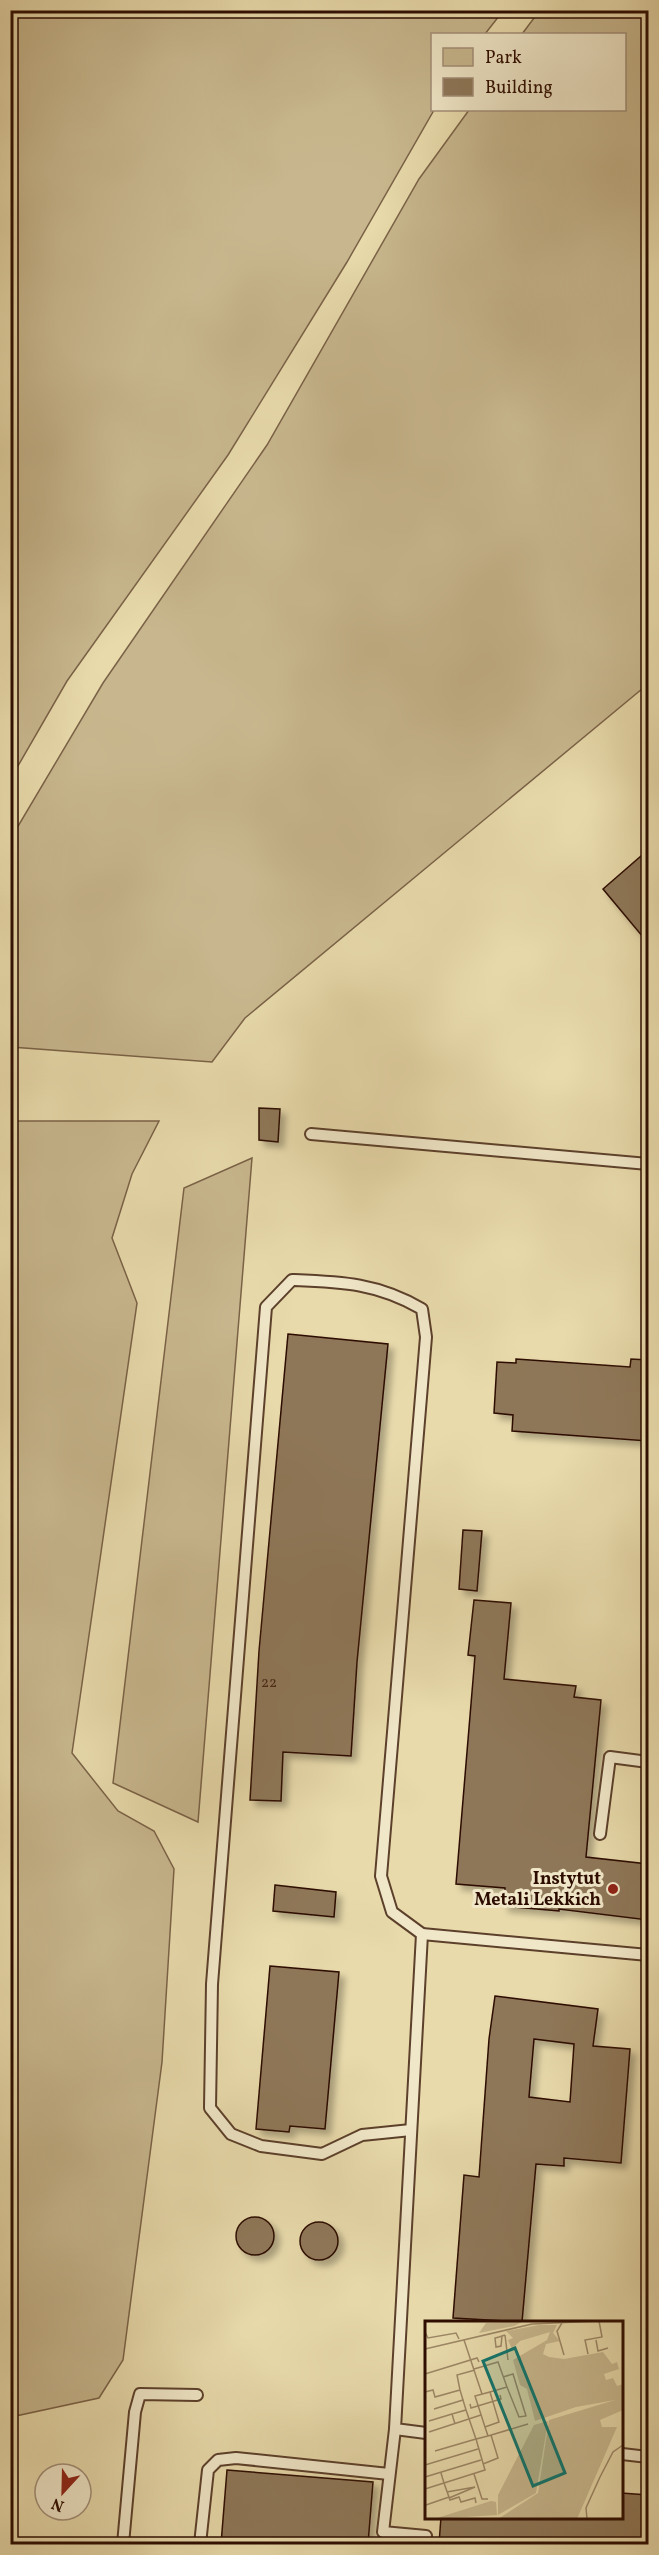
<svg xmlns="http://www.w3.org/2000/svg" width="659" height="2555" viewBox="0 0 659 2555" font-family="Vollkorn,serif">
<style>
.green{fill:#c8b78e;stroke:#7a6247;stroke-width:1.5}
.building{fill:#8e7759;stroke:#2d0c00;stroke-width:1.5;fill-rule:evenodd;filter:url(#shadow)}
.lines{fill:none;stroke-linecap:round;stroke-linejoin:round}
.lane-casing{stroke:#5c402b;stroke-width:14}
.lane{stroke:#f0e7c8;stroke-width:10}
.poi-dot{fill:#8f2418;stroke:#f0e7c8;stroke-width:2}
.labels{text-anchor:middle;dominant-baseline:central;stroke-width:6;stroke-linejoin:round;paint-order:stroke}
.number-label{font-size:15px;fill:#452716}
.poi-label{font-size:18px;font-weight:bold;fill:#2d0c00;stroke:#f0e7c8;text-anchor:end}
.inset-road{fill:none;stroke:#9d8867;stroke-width:1.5}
.view{fill:#0f766e;fill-opacity:0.15;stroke:#0f766e;stroke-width:3}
.inset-edge{fill:none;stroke:#2d0c00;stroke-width:3}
</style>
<defs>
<filter id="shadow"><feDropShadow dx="5.5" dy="5.5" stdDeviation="3" flood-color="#0004"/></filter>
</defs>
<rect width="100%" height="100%" fill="#e8daab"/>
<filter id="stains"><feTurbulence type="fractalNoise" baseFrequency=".00333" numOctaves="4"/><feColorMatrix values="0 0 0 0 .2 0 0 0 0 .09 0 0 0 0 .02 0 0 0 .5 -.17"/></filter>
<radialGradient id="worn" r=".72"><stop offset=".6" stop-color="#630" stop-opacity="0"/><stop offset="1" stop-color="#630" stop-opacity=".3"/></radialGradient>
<g class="green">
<path d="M 540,10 L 648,11 L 648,684 L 245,1018 L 212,1062 L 11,1047 L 11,838 L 103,683 L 267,445 L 419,179 L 469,110 L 624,110 L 624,34 L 522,34 Z"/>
<path d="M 10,11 L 503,11 L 485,34 L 432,34 L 434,110 L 347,262 L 228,455 L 67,681 L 11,778 Z"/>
<path d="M 11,1121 L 159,1121 L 132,1174 L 112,1238 L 137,1303 L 72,1753 L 118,1811 L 154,1831 L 174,1869 L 162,2062 L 123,2360 L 99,2398 L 11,2417 Z"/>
<path d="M 252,1158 L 198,1822 L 113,1783 L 184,1188 Z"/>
</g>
<g class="building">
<path d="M 648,850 L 648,943 L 603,889 Z"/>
<path d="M 259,1108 L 280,1109 L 278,1142 L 259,1140 Z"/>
<path d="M 288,1334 L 388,1344 L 357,1662 L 351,1756 L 283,1752 L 281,1801 L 250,1800 L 259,1651 Z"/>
<path d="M 516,1359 L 630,1367 L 631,1359 L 648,1360 L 648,1441 L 512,1431 L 513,1415 L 494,1413 L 497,1362 L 516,1363 Z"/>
<path d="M 463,1530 L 482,1531 L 477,1591 L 459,1589 Z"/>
<path d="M 474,1600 L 511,1603 L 504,1679 L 576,1686 L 574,1697 L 601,1700 L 586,1857 L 648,1864 L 648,1920 L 559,1909 L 559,1911 L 503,1906 L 505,1888 L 456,1884 L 475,1656 L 468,1655 Z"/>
<path d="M 275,1885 L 336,1892 L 334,1917 L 273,1911 Z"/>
<path d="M 270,1966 L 339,1972 L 325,2129 L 290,2126 L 289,2132 L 256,2129 Z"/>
<path d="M 495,1996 L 598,2009 L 593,2046 L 630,2049 L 621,2163 L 564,2158 L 564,2166 L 536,2164 L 522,2322 L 453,2318 L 464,2175 L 479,2177 L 489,2039 ZM 534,2039 L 574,2044 L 570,2102 L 529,2097 Z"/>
<circle cx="255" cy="2236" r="19"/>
<circle cx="319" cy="2241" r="19"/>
<path d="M 227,2470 L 373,2482 L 368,2544 L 221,2544 Z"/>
<path d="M 621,2493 L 648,2495 L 648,2544 L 439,2544 L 441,2517 L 621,2517 Z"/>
</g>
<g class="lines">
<g class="lane-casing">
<g id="lane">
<path d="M 311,1134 L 648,1164"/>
<path d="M 600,1834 L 610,1757 L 648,1762"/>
<path d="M 411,2130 L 362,2135 L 322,2154 L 261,2146 L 231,2134 L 210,2108 L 212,1984 L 266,1307 L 292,1280 C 342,1282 377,1283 422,1309 L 426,1337 L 381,1876 L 392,1912 L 422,1934"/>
<path d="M 395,2429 L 383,2532 L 426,2536"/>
<path d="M 426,2433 L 395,2429 L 422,1934 L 648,1955"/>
<path d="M 622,2454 L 648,2457"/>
<path d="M 123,2544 L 135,2412 L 140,2394 L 197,2395"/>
<path d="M 200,2544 L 208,2470 L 218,2460 L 236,2458 L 389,2474"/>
</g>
</g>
<use href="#lane" class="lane"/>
</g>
<circle class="poi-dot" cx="613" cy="1889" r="6"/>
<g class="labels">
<g class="number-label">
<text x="269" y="1683">22</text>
</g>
<g class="poi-label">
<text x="601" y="1879">Instytut<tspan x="601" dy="21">Metali Lekkich</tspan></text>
</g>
</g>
<g transform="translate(425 2321)">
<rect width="198" height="198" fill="#e8daab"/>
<path d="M 99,0 L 89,5 L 54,12 L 61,2 ZM 114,4 L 132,4 L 128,12 L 135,20 L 121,23 L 118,33 L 124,36 L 139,38 L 178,31 L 187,43 L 192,41 L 194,48 L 179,53 L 181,59 L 188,57 L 192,65 L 198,63 L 198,89 L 175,99 L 177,106 L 192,106 L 152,198 L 73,198 L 113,172 L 124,99 L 190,79 L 151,86 L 110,100 L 102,68 L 95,64 L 88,39 L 122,19 L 125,11 L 95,20 L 87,28 L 83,19 L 88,17 L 81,10 ZM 123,100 L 111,172 L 73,194 L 73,174 L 109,104 ZM 66,180 L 71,181 L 72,194 L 9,198 Z" fill="#c8b78e"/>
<path class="inset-road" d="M 137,2 L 132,10 L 139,34M 0,11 L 3,17 L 31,12 L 34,18M 80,14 L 83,39M 77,15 L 76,25 L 71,26 L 70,17 L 74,16 L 80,14M 39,19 L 57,73M 171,19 L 173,30 L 183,27M 0,28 L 107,3 L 173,0M 163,33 L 160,19 L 177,16 L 174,0M 49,48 L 73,41 L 82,66 L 65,71M 0,53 L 52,37 L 54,41M 78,56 L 88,53 L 101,95 L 94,96 L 82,66M 35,69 L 32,54 L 50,49M 0,71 L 8,69 L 10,76 L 35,69 L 38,79M 65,71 L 74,101 L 60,106 L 50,75 ZM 45,83 L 46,87 L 76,78 L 75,74M 9,88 L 38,79 L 41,89M 4,100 L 27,93M 30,103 L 27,93 L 41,89 L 51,118 L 63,115 L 60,106M 4,111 L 56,94M 63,115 L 103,103M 10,130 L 51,118 L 60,149 L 19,162 L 25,179 L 34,176 L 36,181 L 50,177 L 51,182M 58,143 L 73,137 L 66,114M 0,144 L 53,128M 49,153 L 57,178 L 63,178M 0,156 L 56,139M 0,168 L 19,162 L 16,152M 22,171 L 50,166 L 24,177M 1,184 L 24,176M 162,198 L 161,187 L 175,156 L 188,131 L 198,124"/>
<path class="view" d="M 90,27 L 140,152 L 108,165 L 58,40 Z"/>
<rect width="198" height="198" class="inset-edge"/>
</g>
<rect width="659" height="2555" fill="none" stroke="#e8daab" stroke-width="36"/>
<rect x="12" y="12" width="635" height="2531" fill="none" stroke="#2d0c00" stroke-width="3"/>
<rect x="18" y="18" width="623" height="2519" fill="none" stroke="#2d0c00" stroke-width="1.5"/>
<rect x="431" y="33" width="195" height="78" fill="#f0e7c8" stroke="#a28f78" stroke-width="1.5"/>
<rect x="443" y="48" width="30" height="18" fill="#c8b78e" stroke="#a28f78" stroke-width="1.5"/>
<text x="485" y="63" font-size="18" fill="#2d0c00">Park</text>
<rect x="443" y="78" width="30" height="18" fill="#8e7759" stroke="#a28f78" stroke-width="1.5"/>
<text x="485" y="93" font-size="18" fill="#2d0c00">Building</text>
<g transform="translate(63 2492) rotate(202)"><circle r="28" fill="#f0e7c8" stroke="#a28f78" stroke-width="1.5"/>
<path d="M0-4.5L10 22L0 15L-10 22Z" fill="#8f2418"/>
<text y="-9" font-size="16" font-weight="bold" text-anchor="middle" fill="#2d0c00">N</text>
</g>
<rect width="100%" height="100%" filter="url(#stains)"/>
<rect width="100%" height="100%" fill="url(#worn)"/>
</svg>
